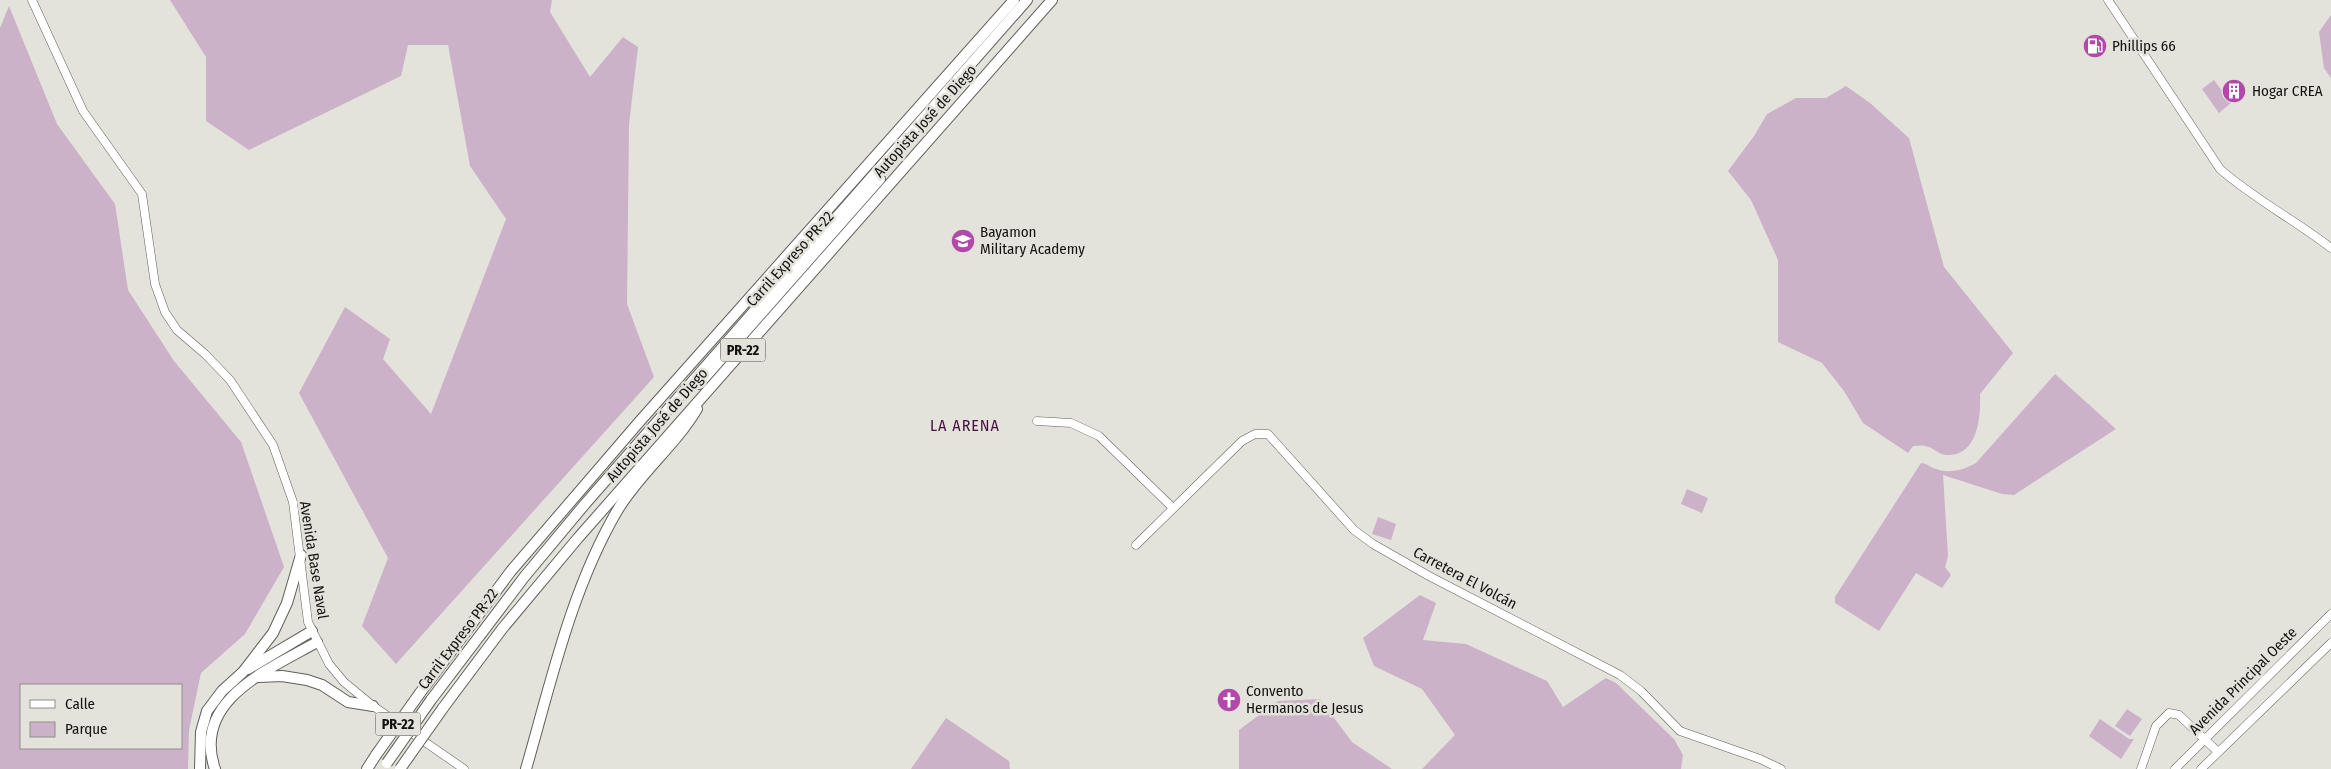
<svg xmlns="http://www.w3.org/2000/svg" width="2331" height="769" viewBox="0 0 2331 769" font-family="'Fira Sans Condensed',sans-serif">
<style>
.green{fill:#ccb2c9;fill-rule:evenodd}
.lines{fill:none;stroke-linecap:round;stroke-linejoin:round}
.secondary-casing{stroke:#605f5a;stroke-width:9}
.highway-casing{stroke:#605f5a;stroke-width:12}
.secondary{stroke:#fff;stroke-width:8}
.highway{stroke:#fff;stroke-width:10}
.highway-bridge-casing{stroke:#605f5a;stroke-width:12;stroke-linecap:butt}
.highway-bridge{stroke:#fff;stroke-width:10}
.labels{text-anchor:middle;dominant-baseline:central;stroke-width:5;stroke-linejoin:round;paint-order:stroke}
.shield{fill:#e3e2db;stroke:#51504d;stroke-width:1}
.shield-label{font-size:14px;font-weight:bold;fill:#131210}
.poi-label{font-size:15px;fill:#131210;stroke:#e3e2db;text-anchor:start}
.street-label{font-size:15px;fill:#131210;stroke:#e3e2db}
.neighbourhood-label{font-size:16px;letter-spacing:1px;fill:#451241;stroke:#e3e2db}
</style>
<rect width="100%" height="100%" fill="#e3e2db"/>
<g class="green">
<path d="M 170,0 L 552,0 L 550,12 L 590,77 L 623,37 L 638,47 L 629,125 L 627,304 L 654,377 L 396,664 L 362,626 L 388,558 L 299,393 L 345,307 L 390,339 L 383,359 L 431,414 L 506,219 L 470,166 L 448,45 L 408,45 L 401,76 L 249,150 L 206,121 L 206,57 Z"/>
<path d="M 9,6 L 57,124 L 115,204 L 128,290 L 174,361 L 241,442 L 284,567 L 245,634 L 201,673 L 189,730 L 188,769 L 0,769 L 0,28 ZM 21,685 L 181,685 L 181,748 L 21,748 Z"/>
<path d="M 2331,15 L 2331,78 L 2324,68 L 2319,32 Z"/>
<path d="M 2214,80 L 2231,103 L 2219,113 L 2202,89 Z"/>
<path d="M 1846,86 L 1870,103 L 1909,138 L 1944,267 L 2013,353 L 1980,394 C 1981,416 1978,457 1947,455 C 1939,455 1933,447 1925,446 C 1921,445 1917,446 1913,446 L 1908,453 L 1863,423 L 1844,391 L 1822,363 L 1778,342 L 1778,260 L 1751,200 L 1728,171 L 1754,136 L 1767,114 L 1796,98 L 1826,98 Z"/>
<path d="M 2055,374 L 2116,429 L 2014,495 L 2002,494 L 1943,475 L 1948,556 L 1945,567 L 1951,575 L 1942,588 L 1916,573 L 1879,631 L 1835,603 L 1835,597 L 1921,463 C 1926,463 1930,467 1936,469 C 1950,474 1963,470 1976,463 Z"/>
<path d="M 1687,489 L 1708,498 L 1702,513 L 1681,504 Z"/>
<path d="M 1378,517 L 1396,524 L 1391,540 L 1372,534 Z"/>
<path d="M 1420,595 L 1436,603 L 1423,640 L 1466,644 L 1547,681 L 1563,707 L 1606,678 L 1616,683 L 1674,739 L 1683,755 L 1681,769 L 1422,769 L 1455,735 L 1422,689 L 1374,666 L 1363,638 Z"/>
<path d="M 1320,699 L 1352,742 L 1392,769 L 1239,769 L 1239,730 L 1278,701 Z"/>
<path d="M 2127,709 L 2142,719 L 2130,736 L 2115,726 Z"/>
<path d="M 946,718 L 1009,761 L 1010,769 L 911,769 Z"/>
<path d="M 2100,719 L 2129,739 L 2134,739 L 2121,759 L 2089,736 Z"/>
</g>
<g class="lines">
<g class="secondary-casing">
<g id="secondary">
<path d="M 32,0 L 83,111 L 142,194 L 155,284 L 165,312 L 177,330 L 205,354 L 230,380 L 273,445 L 293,502 L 308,622 L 329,664 L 344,682 L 373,706 L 464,769"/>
<path d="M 2108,0 L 2220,169 C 2254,199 2295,220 2331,248"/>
<path d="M 1037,421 L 1071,423 L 1099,436 L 1173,508"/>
<path d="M 1136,545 L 1242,441 L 1255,434 L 1268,434 L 1354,530 L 1373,544 L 1429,576 L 1620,675 L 1641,691 L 1680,731 L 1760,759 L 1781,769"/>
<path d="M 2141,769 L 2156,726 L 2169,713 L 2179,715 L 2217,751"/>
<path d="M 2175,769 L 2331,614"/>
<path d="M 2201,769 L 2331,643"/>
</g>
</g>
<g class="highway-casing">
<g id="highway">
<path d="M 699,384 L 880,179"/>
<path d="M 248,669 L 312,631"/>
<path d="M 259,677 L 282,676 L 307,680 L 322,685 L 348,702 L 373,706"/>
<path d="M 420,693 L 511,571 L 640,421 L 1014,0"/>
<path d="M 431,700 L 525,576 L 585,504 L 1027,0"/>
<path d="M 443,708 L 502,629 L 578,538 L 1052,0"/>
<path d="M 200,769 L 201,732 L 207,711 L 222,691 L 243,672 L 273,633 L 287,603 L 301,555"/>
<path d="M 215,769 C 191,700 270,669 317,642"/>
<path d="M 367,769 L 376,755"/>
<path d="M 526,769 C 551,682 571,590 617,511 C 639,474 675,446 697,409"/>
</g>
</g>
<use href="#secondary" class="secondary"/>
<use href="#highway" class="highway"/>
<g class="highway-bridge-casing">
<g id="highway-bridge">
<path d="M 376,755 L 420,693"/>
<path d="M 387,763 L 431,700"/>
<path d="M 400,769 L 443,708"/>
</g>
</g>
<use href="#highway-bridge" class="highway-bridge"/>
</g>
<defs>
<g id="fuel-disc" transform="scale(1.25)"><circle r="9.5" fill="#b248aa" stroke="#e3e2db"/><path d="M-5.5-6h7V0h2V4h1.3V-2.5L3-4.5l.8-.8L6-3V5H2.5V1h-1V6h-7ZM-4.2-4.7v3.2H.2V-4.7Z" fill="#fff"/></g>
<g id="building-disc" transform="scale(1.25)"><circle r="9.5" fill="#b248aa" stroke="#e3e2db"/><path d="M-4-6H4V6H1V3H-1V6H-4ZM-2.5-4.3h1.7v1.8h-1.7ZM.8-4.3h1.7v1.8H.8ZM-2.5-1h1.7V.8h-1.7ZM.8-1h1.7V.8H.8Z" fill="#fff"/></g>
<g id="school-disc" transform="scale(1.25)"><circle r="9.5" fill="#b248aa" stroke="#e3e2db"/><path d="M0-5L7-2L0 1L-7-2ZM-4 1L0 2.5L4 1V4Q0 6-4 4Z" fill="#fff"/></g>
<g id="church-disc" transform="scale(1.25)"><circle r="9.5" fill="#b248aa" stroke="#e3e2db"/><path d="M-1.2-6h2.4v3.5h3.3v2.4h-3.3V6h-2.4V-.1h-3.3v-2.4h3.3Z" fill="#fff"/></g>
</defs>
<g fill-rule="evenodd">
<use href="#fuel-disc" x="2095" y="46"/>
<use href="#building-disc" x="2234" y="91"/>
<use href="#school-disc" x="963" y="241"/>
<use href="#church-disc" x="1229" y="700"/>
</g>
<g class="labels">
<g class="shield">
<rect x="720.5" y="338.5" width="45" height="23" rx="4"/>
<rect x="375.5" y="712.5" width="45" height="23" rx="4"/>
</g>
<g class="shield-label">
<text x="743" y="350">PR-22</text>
<text x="398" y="724">PR-22</text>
</g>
<g class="poi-label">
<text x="2112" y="46">Phillips 66</text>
<text x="2252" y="91">Hogar CREA</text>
<text x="980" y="232">Bayamon<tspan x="980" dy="17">Military Academy</tspan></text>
<text x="1246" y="691">Convento<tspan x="1246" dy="17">Hermanos de Jesus</tspan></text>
</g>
<g class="street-label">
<text transform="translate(925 121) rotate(-48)">Autopista José de Diego</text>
<text transform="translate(790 259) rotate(-48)">Carril Expreso PR-22</text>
<text transform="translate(657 425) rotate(-49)">Autopista José de Diego</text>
<text transform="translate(314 560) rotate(81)">Avenida Base Naval</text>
<text transform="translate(1465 578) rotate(28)">Carretera El Volcán</text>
<text transform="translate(458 639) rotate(-53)">Carril Expreso PR-22</text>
<text transform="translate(2243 681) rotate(-45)">Avenida Principal Oeste</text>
</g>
<g class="neighbourhood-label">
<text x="965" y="425">LA ARENA</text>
</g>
</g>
<rect x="20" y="684" width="162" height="65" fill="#e3e2db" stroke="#908f8a"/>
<rect x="30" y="700" width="25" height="8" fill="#ffffff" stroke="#908f8a"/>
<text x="65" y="709" font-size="15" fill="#131210">Calle</text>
<rect x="30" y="722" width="25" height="15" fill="#ccb2c9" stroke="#908f8a"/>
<text x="65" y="734" font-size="15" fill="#131210">Parque</text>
</svg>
